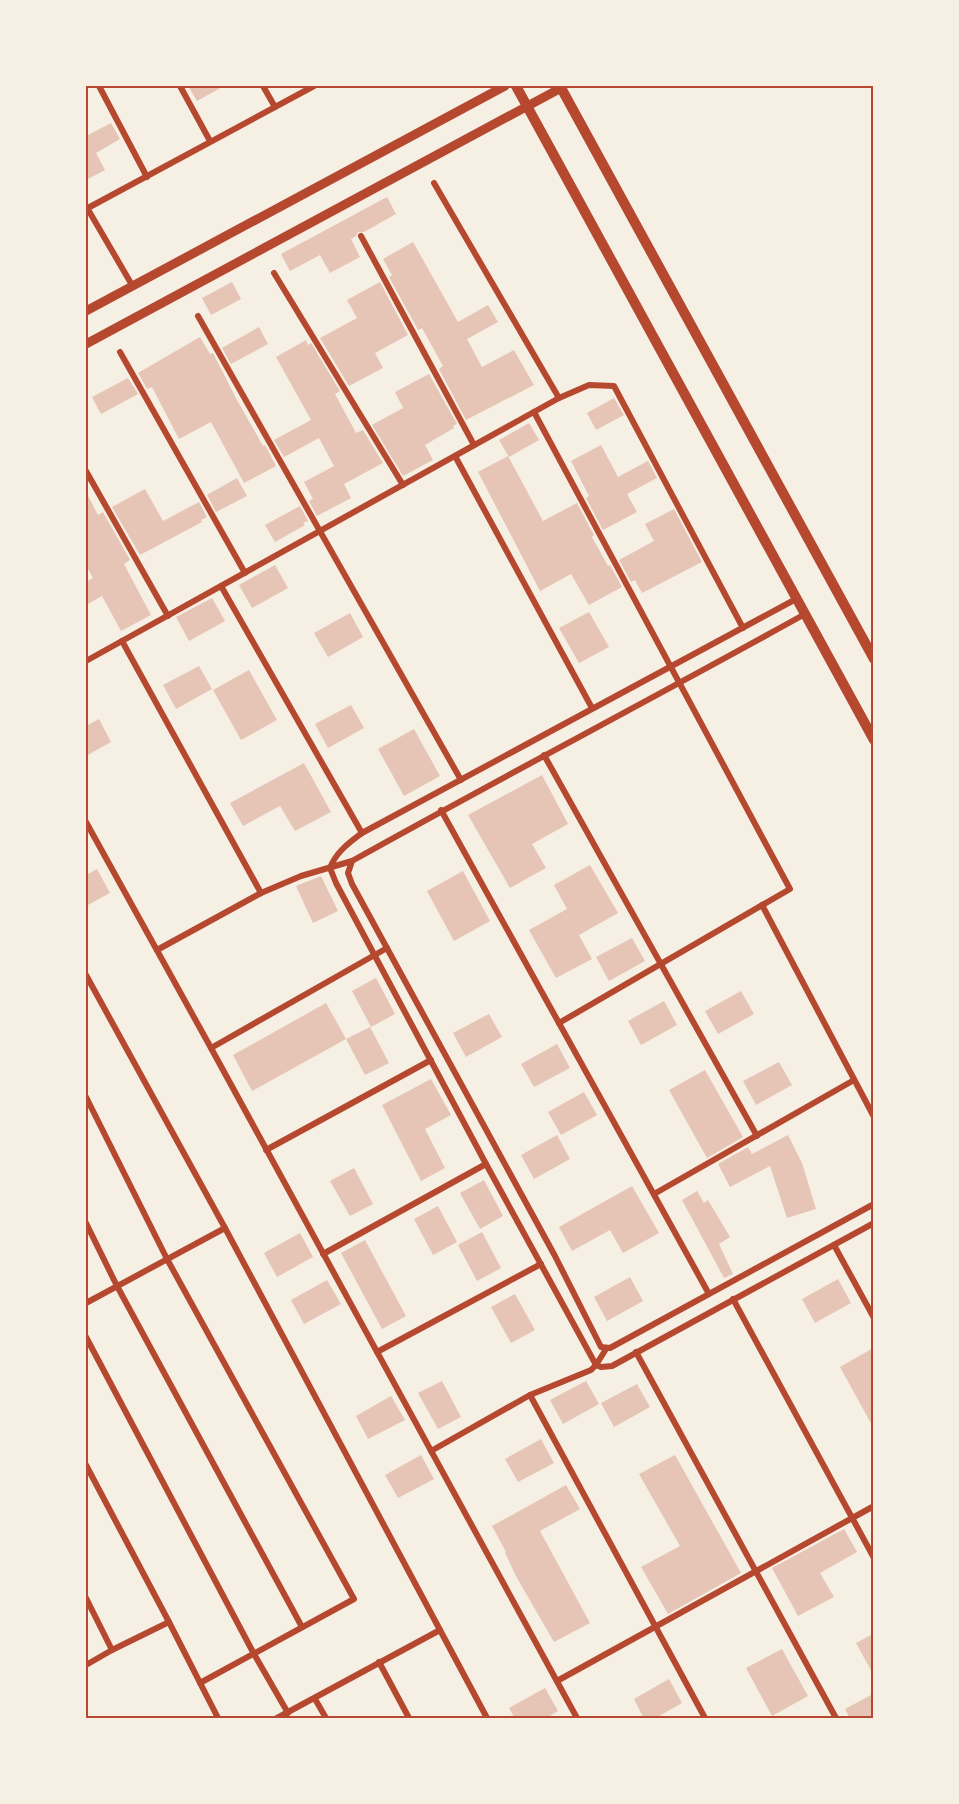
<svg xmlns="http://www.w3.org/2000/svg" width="959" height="1804" viewBox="0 0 959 1804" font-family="'IBM Plex Sans',sans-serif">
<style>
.building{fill:#e6c5b7}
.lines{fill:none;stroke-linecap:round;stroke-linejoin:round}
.minor{stroke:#b5482f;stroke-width:6}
.tertiary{stroke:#b5482f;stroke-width:9}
.primary{stroke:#b5482f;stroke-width:10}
.neatline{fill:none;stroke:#b5482f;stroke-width:2}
</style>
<rect width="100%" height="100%" fill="#f6efe4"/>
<g class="building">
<path d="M 188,86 L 224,86 L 197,101 Z"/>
<path d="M 111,123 L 120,139 L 96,153 L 105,170 L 86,180 L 86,135 L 86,136 Z"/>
<path d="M 387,197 L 396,214 L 364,232 L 358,232 L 356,236 L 351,239 L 360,257 L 330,273 L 320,255 L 290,271 L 281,254 Z"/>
<path d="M 413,242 L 458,322 L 488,305 L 498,322 L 467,339 L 482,367 L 514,350 L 534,385 L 466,420 L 439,369 L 443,366 L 422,328 L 418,330 L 389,277 L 392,275 L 383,259 Z"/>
<path d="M 232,282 L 241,299 L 211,315 L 202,298 Z"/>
<path d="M 380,282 L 408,335 L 375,353 L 383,368 L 349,386 L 320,338 L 357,318 L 347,300 Z"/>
<path d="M 259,327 L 268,344 L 231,364 L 222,348 Z"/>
<path d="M 200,337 L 210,354 L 213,353 L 237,400 L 263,446 L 265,445 L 276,466 L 244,483 L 211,422 L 179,439 L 152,387 L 147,389 L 138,373 Z"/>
<path d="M 306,340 L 308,345 L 311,343 L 340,391 L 335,394 L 356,433 L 363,430 L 383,463 L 344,484 L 351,498 L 317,516 L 309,501 L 313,499 L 304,482 L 334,466 L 319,438 L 284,457 L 274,440 L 311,420 L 276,357 Z"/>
<path d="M 429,374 L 457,424 L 453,426 L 454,428 L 425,445 L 433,460 L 403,476 L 372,425 L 403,408 L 395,392 Z"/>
<path d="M 128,378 L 138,394 L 101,414 L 92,397 Z"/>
<path d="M 614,398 L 624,415 L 596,430 L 587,413 Z"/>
<path d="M 529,423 L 539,440 L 509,457 L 499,440 Z"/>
<path d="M 601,445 L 618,477 L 648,461 L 657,478 L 627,494 L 637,512 L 603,530 L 586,498 L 589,496 L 571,461 Z"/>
<path d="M 508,456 L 543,521 L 577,503 L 594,535 L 592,537 L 608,566 L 610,565 L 622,587 L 589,605 L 571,574 L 540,591 L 478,472 Z"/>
<path d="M 237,478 L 247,496 L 216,512 L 207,495 Z"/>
<path d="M 145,489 L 163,521 L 199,502 L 207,517 L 201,520 L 202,522 L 140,555 L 112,507 Z"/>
<path d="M 86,492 L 98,515 L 103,512 L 130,560 L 124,564 L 151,615 L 121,631 L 102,596 L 86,605 L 86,582 L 93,578 L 86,565 Z"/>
<path d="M 300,506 L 308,521 L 303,523 L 305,525 L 275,542 L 265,525 Z"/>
<path d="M 674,509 L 702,562 L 642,593 L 635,580 L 631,582 L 619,560 L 654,541 L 645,524 Z"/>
<path d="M 275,565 L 288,588 L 252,608 L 239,585 Z"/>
<path d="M 212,598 L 225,621 L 189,641 L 176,617 Z"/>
<path d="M 589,612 L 609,647 L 579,663 L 559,628 Z"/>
<path d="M 350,613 L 363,637 L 328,657 L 314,633 Z"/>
<path d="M 199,666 L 212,689 L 176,709 L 163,685 Z"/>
<path d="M 249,670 L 277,720 L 241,740 L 213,690 Z"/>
<path d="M 351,705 L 364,728 L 328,748 L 315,724 Z"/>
<path d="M 99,719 L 111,742 L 86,756 L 86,726 Z"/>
<path d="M 414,729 L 440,776 L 404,796 L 378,749 Z"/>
<path d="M 304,763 L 331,812 L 295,831 L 280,806 L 243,826 L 230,803 Z"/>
<path d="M 542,775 L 568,824 L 532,844 L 546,868 L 510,888 L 468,815 Z"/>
<path d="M 590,865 L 618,913 L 579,935 L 592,959 L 556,978 L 529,930 L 567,909 L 554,885 Z"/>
<path d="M 97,869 L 110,893 L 86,906 L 86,875 Z"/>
<path d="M 463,871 L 490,921 L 454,941 L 427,891 Z"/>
<path d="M 321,876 L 338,911 L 313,923 L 296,886 Z"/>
<path d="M 632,938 L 645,961 L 609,981 L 596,957 Z"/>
<path d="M 376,978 L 395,1014 L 371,1027 L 352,991 Z"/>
<path d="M 741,991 L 754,1014 L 718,1034 L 705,1011 Z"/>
<path d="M 664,1001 L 677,1025 L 641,1045 L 628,1021 Z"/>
<path d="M 326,1003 L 346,1039 L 252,1091 L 233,1055 Z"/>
<path d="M 489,1014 L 502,1037 L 466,1057 L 453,1033 Z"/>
<path d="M 370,1027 L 389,1063 L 365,1075 L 346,1039 Z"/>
<path d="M 557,1044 L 570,1068 L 534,1087 L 521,1064 Z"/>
<path d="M 779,1062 L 792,1085 L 756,1105 L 743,1081 Z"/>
<path d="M 705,1070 L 743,1137 L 707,1158 L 669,1090 Z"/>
<path d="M 431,1079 L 451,1115 L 425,1129 L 445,1168 L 421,1181 L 382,1105 Z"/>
<path d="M 584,1092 L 597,1115 L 561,1135 L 548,1112 Z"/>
<path d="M 557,1135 L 570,1159 L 534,1179 L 521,1155 Z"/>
<path d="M 788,1135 L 802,1163 L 816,1209 L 787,1218 L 770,1166 L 730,1187 L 718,1164 L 748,1147 L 752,1154 Z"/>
<path d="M 354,1168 L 373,1204 L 350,1216 L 330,1181 Z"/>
<path d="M 484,1180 L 503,1216 L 480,1229 L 460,1193 Z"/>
<path d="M 632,1186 L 659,1233 L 623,1253 L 610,1230 L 572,1251 L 559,1227 Z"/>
<path d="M 697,1191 L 704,1203 L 708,1200 L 730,1237 L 719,1244 L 733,1274 L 724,1278 L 682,1200 Z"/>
<path d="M 438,1206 L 457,1242 L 433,1255 L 414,1219 Z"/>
<path d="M 482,1232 L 501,1268 L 477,1281 L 458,1245 Z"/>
<path d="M 300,1233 L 313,1257 L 277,1277 L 264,1253 Z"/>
<path d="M 365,1240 L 406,1316 L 382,1329 L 341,1253 Z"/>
<path d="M 630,1277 L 643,1301 L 607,1321 L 594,1297 Z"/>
<path d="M 838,1279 L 851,1303 L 815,1323 L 802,1299 Z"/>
<path d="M 327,1280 L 341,1304 L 304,1324 L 291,1300 Z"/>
<path d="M 515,1294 L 535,1330 L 511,1343 L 491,1307 Z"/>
<path d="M 873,1348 L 873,1427 L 840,1367 Z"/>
<path d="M 442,1381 L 461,1417 L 438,1429 L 418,1393 Z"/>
<path d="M 586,1381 L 599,1404 L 563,1424 L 550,1400 Z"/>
<path d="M 637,1384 L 650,1407 L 614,1427 L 601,1403 Z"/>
<path d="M 391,1396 L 405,1420 L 368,1439 L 356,1416 Z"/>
<path d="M 541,1439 L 554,1463 L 518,1482 L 505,1459 Z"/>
<path d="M 421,1455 L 434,1479 L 398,1498 L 385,1475 Z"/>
<path d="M 675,1455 L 741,1573 L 668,1614 L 641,1567 L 680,1546 L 639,1474 Z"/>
<path d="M 566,1485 L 580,1509 L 540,1531 L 590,1623 L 554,1642 L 517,1578 L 505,1553 L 506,1552 L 492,1526 Z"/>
<path d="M 844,1529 L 857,1552 L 820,1573 L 834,1597 L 798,1616 L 772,1568 Z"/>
<path d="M 873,1634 L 873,1674 L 856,1643 Z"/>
<path d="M 782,1649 L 808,1696 L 772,1716 L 746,1668 Z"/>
<path d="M 669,1679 L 682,1703 L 654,1719 L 644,1719 L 634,1699 Z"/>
<path d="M 545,1688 L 558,1711 L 545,1719 L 515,1719 L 509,1708 Z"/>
<path d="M 873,1694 L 873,1719 L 850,1719 L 845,1709 Z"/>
</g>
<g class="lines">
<g class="minor">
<path d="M 99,86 L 147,177"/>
<path d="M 180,86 L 210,141"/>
<path d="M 263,86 L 275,107"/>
<path d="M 434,183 L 559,398"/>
<path d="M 86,206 L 132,285"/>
<path d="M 86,209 L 314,86"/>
<path d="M 361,236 L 474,445"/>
<path d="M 274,273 L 403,485"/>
<path d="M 198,316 L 461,780"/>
<path d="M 120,352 L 245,573"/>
<path d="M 534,412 L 790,889 L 559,1023"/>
<path d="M 455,456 L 592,708"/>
<path d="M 86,471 L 168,616"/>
<path d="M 221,586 L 362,833"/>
<path d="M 796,599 L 362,833 C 349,843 336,852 330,868 L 336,883 L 486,1164 L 596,1365 L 601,1367 L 612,1366 L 874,1223"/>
<path d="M 805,614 C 654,698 502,777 352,861 L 348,873 L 352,884 L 555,1256 L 601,1347 L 610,1348 L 874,1204"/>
<path d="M 122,641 L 261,893"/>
<path d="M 86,661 L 559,398 L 589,385 L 614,386 L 743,628"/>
<path d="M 544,755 L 757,1136"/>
<path d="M 441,810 L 709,1294"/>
<path d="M 86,822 L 211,1048 L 577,1718"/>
<path d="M 762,905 L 874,1117"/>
<path d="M 157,950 L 261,893 L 301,876 L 352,861"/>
<path d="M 86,975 L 225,1228 L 440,1630"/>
<path d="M 211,1048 L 387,948"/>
<path d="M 86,1097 L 167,1259 L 354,1599 L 200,1683"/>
<path d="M 266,1150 L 431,1060"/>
<path d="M 654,1194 L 854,1080"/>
<path d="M 86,1223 L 117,1286 L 302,1627"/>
<path d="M 834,1245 L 874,1318"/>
<path d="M 323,1254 L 486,1164"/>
<path d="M 733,1299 L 874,1558"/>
<path d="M 86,1303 L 225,1228"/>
<path d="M 86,1337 L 254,1654 L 288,1713"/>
<path d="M 377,1352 L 541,1264"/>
<path d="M 636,1352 L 836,1718"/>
<path d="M 530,1395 L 705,1718"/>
<path d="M 431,1451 L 530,1395 L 591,1370 L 596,1365 L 606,1349"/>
<path d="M 86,1465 L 169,1622 L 218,1718"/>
<path d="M 86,1598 L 112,1650"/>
<path d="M 379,1662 L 409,1718"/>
<path d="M 86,1665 L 112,1650 L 169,1622"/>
<path d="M 557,1681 L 874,1506"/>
<path d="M 315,1699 L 326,1718"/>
<path d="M 277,1718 L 440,1630 L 487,1718"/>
</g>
<g class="tertiary">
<path d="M 86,311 L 505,86"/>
<path d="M 86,344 L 561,88"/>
</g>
<g class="primary">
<path d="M 516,86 L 874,740"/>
<path d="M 560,86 L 874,659"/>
</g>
</g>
<rect width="959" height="1804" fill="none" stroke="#f6efe4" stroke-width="174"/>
<rect x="87" y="87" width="785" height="1630" class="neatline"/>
</svg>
